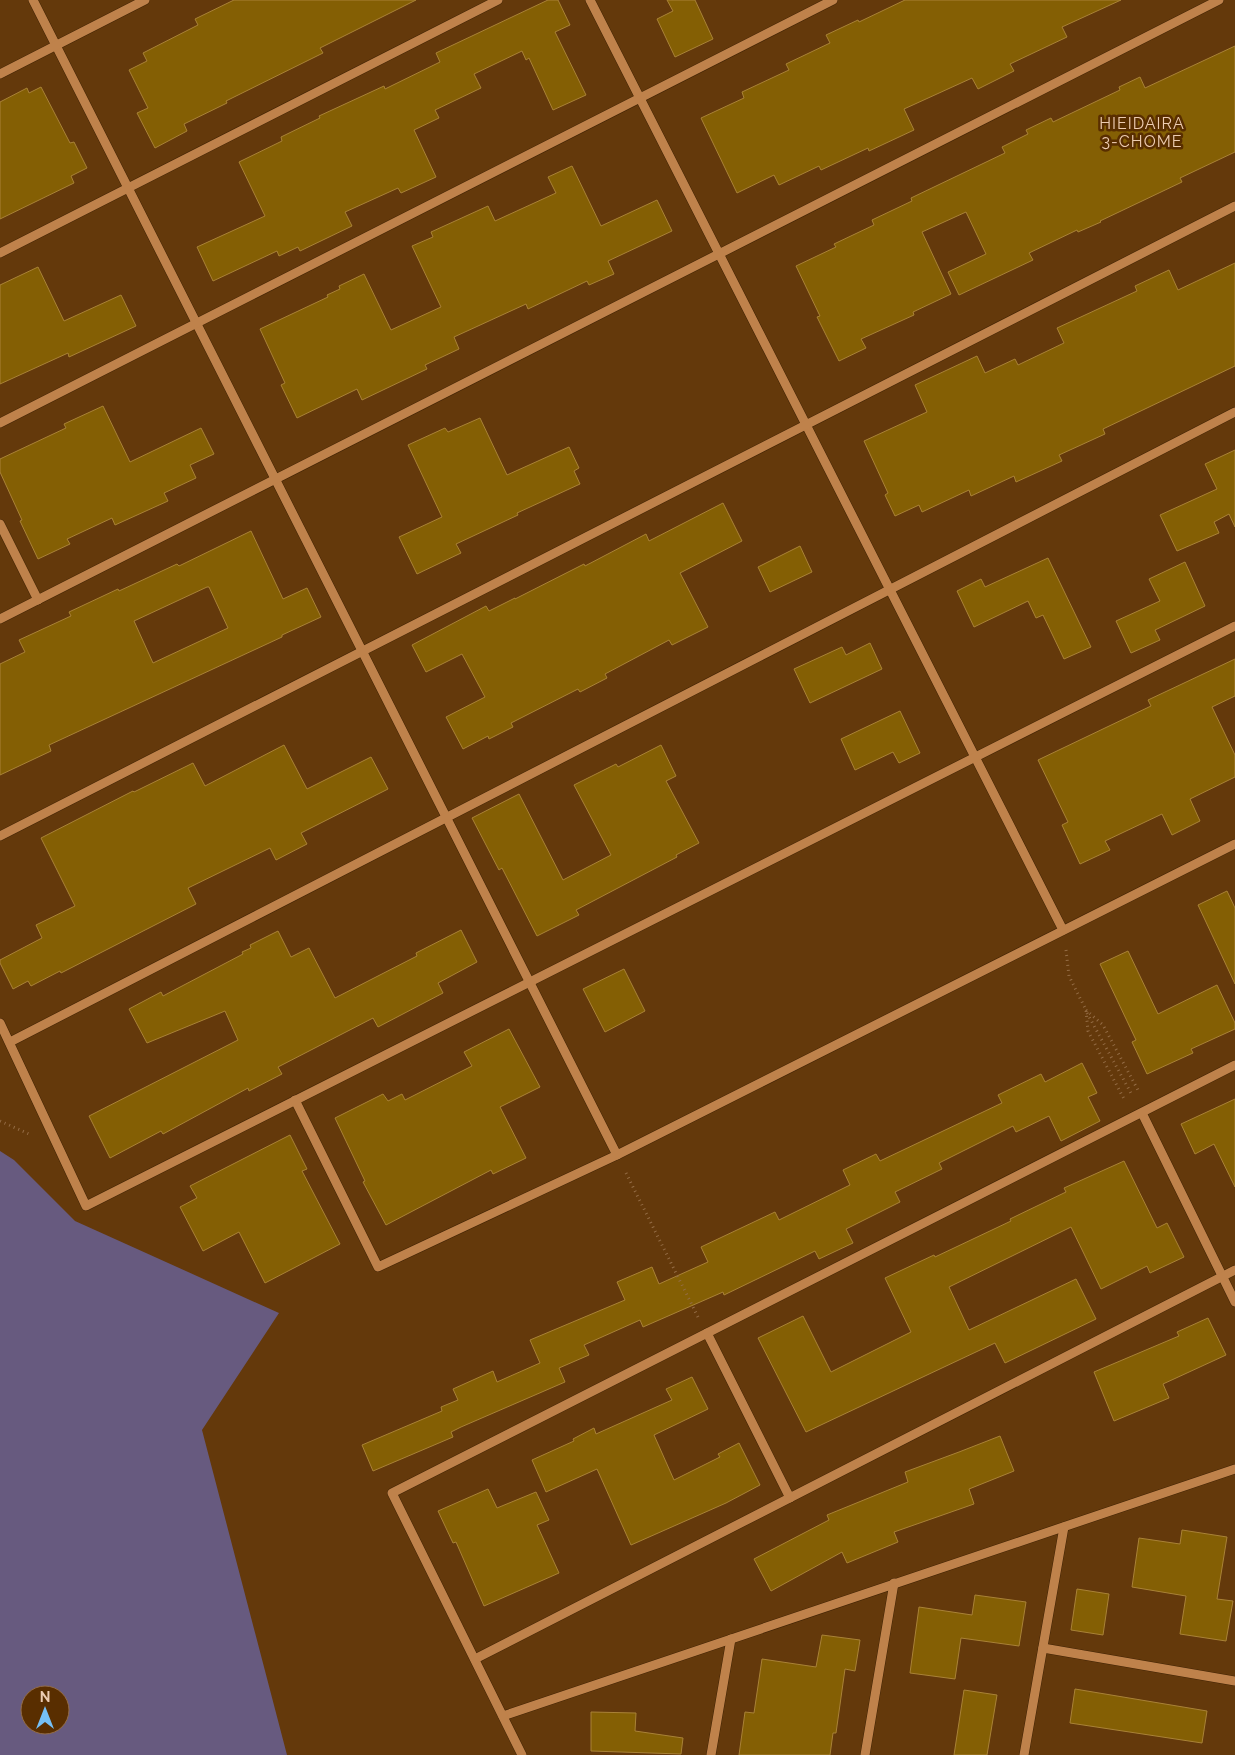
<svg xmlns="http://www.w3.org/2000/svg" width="1235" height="1755" viewBox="0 0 1235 1755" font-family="Raleway,sans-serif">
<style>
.green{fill:#675a7f;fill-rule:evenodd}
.building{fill:#845f04;stroke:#a98237;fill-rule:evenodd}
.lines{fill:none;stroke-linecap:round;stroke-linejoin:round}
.minor-casing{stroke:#412304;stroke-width:10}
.path{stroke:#946c45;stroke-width:3;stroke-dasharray:1 4;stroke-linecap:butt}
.minor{stroke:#bf824b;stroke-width:9}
.labels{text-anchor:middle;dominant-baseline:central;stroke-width:5;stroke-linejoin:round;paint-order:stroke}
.neighbourhood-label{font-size:16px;letter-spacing:1px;fill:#edccb1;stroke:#592e00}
</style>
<rect width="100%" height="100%" fill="#64390b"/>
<path class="green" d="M 0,1151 L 14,1160 L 75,1221 L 279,1313 L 202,1430 L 287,1755 L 0,1755 ZM 30,1695 L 60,1695 L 60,1725 L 30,1725 Z"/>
<g class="building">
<path d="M 234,0 L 416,0 L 320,48 L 323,53 L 226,101 L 227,103 L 184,124 L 187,131 L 155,148 L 137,113 L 148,108 L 129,70 L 147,61 L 143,53 L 198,25 L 195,19 Z"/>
<path d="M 548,0 L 558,0 L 570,25 L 555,32 L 586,95 L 553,110 L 529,58 L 526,60 L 522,51 L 474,74 L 481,88 L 435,110 L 439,118 L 414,130 L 436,177 L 401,193 L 398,188 L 345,212 L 352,226 L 300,251 L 298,247 L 279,256 L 277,251 L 213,281 L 197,247 L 265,216 L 239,162 L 282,141 L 281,137 L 320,118 L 319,116 L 384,86 L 385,89 L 440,62 L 436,53 Z"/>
<path d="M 667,0 L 695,0 L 713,39 L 675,57 L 657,19 L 673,11 Z"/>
<path d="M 905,0 L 1121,0 L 1062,27 L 1067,37 L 1010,64 L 1014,71 L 978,89 L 972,78 L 904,109 L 914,130 L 869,151 L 868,148 L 821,170 L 819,166 L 779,185 L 774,175 L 737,193 L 701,118 L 744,98 L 742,92 L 789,70 L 786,64 L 830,43 L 826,35 L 858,20 L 859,22 Z"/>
<path d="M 1235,46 L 1235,152 L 1180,178 L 1182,182 L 1100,221 L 1101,222 L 1078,232 L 1077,230 L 1029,253 L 1033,260 L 959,295 L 948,272 L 986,254 L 966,212 L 922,232 L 951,294 L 913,312 L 914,315 L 861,339 L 866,348 L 839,361 L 817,317 L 820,316 L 796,266 L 836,247 L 834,244 L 874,225 L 872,220 L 912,201 L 911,198 L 1005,153 L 1002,147 L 1028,134 L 1026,130 L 1051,118 L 1053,122 L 1120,90 L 1119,87 L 1140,77 L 1145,88 Z"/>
<path d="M 41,87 L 70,143 L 74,142 L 87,168 L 71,176 L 74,183 L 0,219 L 0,102 L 27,88 L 29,93 Z"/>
<path d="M 572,166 L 601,226 L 657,200 L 672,231 L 608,261 L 614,274 L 589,285 L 587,281 L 528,309 L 526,304 L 454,337 L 459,349 L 425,365 L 427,369 L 362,400 L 357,389 L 297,418 L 281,385 L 285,383 L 260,329 L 328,297 L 327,295 L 340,289 L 339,286 L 364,274 L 391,330 L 441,307 L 412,246 L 433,237 L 431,232 L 488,206 L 495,221 L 556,193 L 548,177 Z"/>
<path d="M 1235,263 L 1235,366 L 1103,429 L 1105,434 L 1059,455 L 1062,461 L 1016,482 L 1014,476 L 971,496 L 969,490 L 922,512 L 919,505 L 895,516 L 885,495 L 888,493 L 864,441 L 927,412 L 915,385 L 977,356 L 985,373 L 1015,359 L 1018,365 L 1064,343 L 1057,328 L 1137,291 L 1135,286 L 1169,270 L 1178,290 Z"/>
<path d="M 38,267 L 64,321 L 121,295 L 136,326 L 69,357 L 68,353 L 0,384 L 0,285 Z"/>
<path d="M 103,406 L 130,462 L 201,428 L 214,454 L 190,465 L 196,478 L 164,493 L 168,501 L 115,525 L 112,518 L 67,539 L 70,544 L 38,559 L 20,521 L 22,520 L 0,472 L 0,459 L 66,428 L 64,424 Z"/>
<path d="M 480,418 L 507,475 L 569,447 L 579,468 L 574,471 L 580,484 L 517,513 L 518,515 L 456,544 L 461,553 L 417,574 L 399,537 L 442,517 L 408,445 L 445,428 L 448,432 Z"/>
<path d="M 1235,450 L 1235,527 L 1229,514 L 1214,522 L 1219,533 L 1177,551 L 1160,515 L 1217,489 L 1205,464 Z"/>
<path d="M 723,503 L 742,541 L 680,573 L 708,627 L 672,645 L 669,640 L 605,674 L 607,678 L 580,692 L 578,689 L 511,723 L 513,727 L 489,739 L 488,736 L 463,749 L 446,717 L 485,697 L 462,654 L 426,672 L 412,645 L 486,606 L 489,611 L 515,598 L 515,599 L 584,564 L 585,566 L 646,534 L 649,541 Z"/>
<path d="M 251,531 L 283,599 L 307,588 L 321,617 L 282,635 L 282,637 L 49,745 L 51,751 L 0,775 L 0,664 L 25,652 L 19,640 L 71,616 L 69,612 L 118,589 L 119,591 L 177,564 L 179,566 ZM 207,587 L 209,587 L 228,628 L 153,663 L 134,621 Z"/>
<path d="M 800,546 L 812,572 L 770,592 L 758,567 Z"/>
<path d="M 1048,558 L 1091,647 L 1064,659 L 1043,615 L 1036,618 L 1028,601 L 974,627 L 957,591 L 981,579 L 985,587 Z"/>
<path d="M 1185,562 L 1205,606 L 1155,630 L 1160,640 L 1131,653 L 1116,621 L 1160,601 L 1149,579 Z"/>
<path d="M 870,643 L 882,669 L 810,703 L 794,669 L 842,647 L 846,655 Z"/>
<path d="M 1235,659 L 1235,696 L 1212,707 L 1235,755 L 1235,777 L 1190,799 L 1200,821 L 1172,835 L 1162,814 L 1105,841 L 1110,850 L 1080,864 L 1062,825 L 1068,822 L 1038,760 L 1151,706 L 1148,700 Z"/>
<path d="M 900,711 L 920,753 L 899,763 L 893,752 L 855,770 L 841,739 Z"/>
<path d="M 284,745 L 307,789 L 371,757 L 388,789 L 301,833 L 307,844 L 276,860 L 270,848 L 188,888 L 196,904 L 61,973 L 60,971 L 31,986 L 28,981 L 13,989 L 0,963 L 0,960 L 42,938 L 36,925 L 75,906 L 41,838 L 133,791 L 134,792 L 193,763 L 205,786 Z"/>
<path d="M 661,745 L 676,776 L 666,781 L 699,843 L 676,855 L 677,857 L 576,910 L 579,915 L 537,936 L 502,868 L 499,870 L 472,818 L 519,794 L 563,880 L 611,855 L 574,785 L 616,764 L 618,767 Z"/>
<path d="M 1227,891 L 1235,908 L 1235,984 L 1198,905 Z"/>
<path d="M 461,930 L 477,962 L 438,983 L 443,993 L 378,1027 L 373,1018 L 278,1067 L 282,1074 L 249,1091 L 248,1088 L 163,1134 L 161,1131 L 110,1158 L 89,1116 L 238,1040 L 225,1011 L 147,1043 L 129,1009 L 161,992 L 163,996 L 243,954 L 242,952 L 251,948 L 250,945 L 278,931 L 291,957 L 309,948 L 335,998 L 417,956 L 416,953 Z"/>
<path d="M 1128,951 L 1158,1014 L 1217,985 L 1235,1023 L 1235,1029 L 1191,1049 L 1193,1053 L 1147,1074 L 1132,1042 L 1136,1040 L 1100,964 Z"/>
<path d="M 624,969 L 645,1011 L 605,1032 L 583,989 Z"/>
<path d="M 509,1029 L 540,1087 L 500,1107 L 526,1158 L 493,1174 L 491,1170 L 386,1225 L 363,1182 L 365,1181 L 335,1118 L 383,1094 L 388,1101 L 402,1094 L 405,1100 L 472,1066 L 464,1052 Z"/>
<path d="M 1082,1063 L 1097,1093 L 1088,1097 L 1100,1121 L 1061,1141 L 1049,1116 L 1016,1132 L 1013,1126 L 939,1163 L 942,1169 L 895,1192 L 900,1202 L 846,1229 L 853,1243 L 819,1259 L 815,1251 L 724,1295 L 723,1292 L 643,1327 L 640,1320 L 584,1345 L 589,1355 L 559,1368 L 565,1382 L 461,1427 L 451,1432 L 453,1437 L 373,1471 L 362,1445 L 442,1411 L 441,1407 L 458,1400 L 453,1389 L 493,1371 L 497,1382 L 540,1363 L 530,1340 L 625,1300 L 617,1282 L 652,1267 L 659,1284 L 708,1262 L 701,1247 L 775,1212 L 779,1220 L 850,1185 L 843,1170 L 876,1154 L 880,1161 L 1002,1103 L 998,1095 L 1041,1074 L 1045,1082 Z"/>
<path d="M 1235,1099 L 1235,1187 L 1214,1144 L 1195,1154 L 1181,1124 Z"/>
<path d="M 290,1135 L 307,1169 L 302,1171 L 340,1244 L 265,1283 L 239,1232 L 203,1251 L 180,1207 L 197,1198 L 190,1186 Z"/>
<path d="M 1124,1161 L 1157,1228 L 1167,1223 L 1184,1257 L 1150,1273 L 1147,1266 L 1101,1289 L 1071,1227 L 949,1287 L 969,1330 L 1076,1279 L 1096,1319 L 1005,1363 L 995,1343 L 806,1432 L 758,1338 L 803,1316 L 831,1372 L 911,1332 L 885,1278 L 934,1255 L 935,1257 L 1011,1221 L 1010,1219 L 1066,1192 L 1064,1188 Z"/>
<path d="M 1208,1318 L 1226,1355 L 1163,1384 L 1169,1398 L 1114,1421 L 1094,1372 L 1179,1336 L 1177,1332 Z"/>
<path d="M 692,1377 L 708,1409 L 654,1435 L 674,1480 L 720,1457 L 718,1454 L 739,1443 L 760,1485 L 726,1503 L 631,1545 L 597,1469 L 546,1492 L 532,1460 L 574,1441 L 573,1439 L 594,1428 L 596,1434 L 672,1400 L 666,1389 Z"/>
<path d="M 1000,1436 L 1014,1471 L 969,1489 L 974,1504 L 894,1532 L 898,1542 L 847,1563 L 842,1552 L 771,1591 L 754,1559 L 829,1520 L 827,1515 L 908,1482 L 905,1472 L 959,1452 Z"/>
<path d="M 488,1489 L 497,1508 L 536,1492 L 549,1520 L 537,1525 L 559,1573 L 484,1606 L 456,1542 L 453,1543 L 438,1511 Z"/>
<path d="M 1182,1530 L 1227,1537 L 1217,1599 L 1233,1601 L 1226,1641 L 1180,1634 L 1186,1596 L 1132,1587 L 1139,1538 L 1180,1544 Z"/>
<path d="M 1077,1589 L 1109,1594 L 1103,1635 L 1071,1630 Z"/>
<path d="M 975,1595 L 1026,1602 L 1019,1646 L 961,1638 L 955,1679 L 910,1673 L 919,1607 L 972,1615 Z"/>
<path d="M 822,1635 L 860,1640 L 855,1671 L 845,1669 L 836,1733 L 833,1733 L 830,1755 L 739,1755 L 745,1712 L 754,1713 L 762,1659 L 816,1667 Z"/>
<path d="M 1075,1689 L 1207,1711 L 1202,1743 L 1070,1723 Z"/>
<path d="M 964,1690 L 997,1695 L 987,1755 L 954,1755 Z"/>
<path d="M 591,1712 L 636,1713 L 635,1731 L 683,1738 L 681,1754 L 591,1751 Z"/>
</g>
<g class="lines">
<g class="minor-casing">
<g id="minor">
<path d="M 33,0 L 617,1155"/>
<path d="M 590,0 L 1063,930"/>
<path d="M 0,74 L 145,0"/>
<path d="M 0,253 L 498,0"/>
<path d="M 0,423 L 833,0"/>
<path d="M 0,524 L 38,600"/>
<path d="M 0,619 L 1219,0"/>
<path d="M 0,836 L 1235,206"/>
<path d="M 0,1023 L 86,1206 L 1235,626"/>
<path d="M 10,1042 L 1235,412"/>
<path d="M 295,1100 L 378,1267 L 617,1155 L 1235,844"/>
<path d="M 1142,1113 L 1235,1302"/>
<path d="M 707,1333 L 790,1498"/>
<path d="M 1043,1648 L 1235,1681"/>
<path d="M 475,1659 L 1235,1270"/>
<path d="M 503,1716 L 1235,1469"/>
<path d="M 522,1755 L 392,1493 L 1235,1065"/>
<path d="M 711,1755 L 731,1639"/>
<path d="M 865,1755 L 894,1583"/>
<path d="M 1024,1755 L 1064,1527"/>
</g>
</g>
<g class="path">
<path d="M 1066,950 L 1069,976 L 1086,1010 L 1088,1031 L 1124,1099"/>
<path d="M 1086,1010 L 1103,1025 L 1139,1092"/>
<path d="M 1087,1013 L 1132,1095"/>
<path d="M 0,1121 L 29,1134"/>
<path d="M 626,1173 L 698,1317"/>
</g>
<use href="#minor" class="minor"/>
</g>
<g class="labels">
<g class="neighbourhood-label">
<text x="1142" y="123">HIEIDAIRA<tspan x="1142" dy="18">3-CHOME</tspan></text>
</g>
</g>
<g transform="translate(45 1710)"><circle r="24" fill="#592e00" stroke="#946d47"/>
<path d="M0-4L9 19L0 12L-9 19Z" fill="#75c0f6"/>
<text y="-8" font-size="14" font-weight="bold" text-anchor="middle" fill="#edccb1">N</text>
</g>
</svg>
